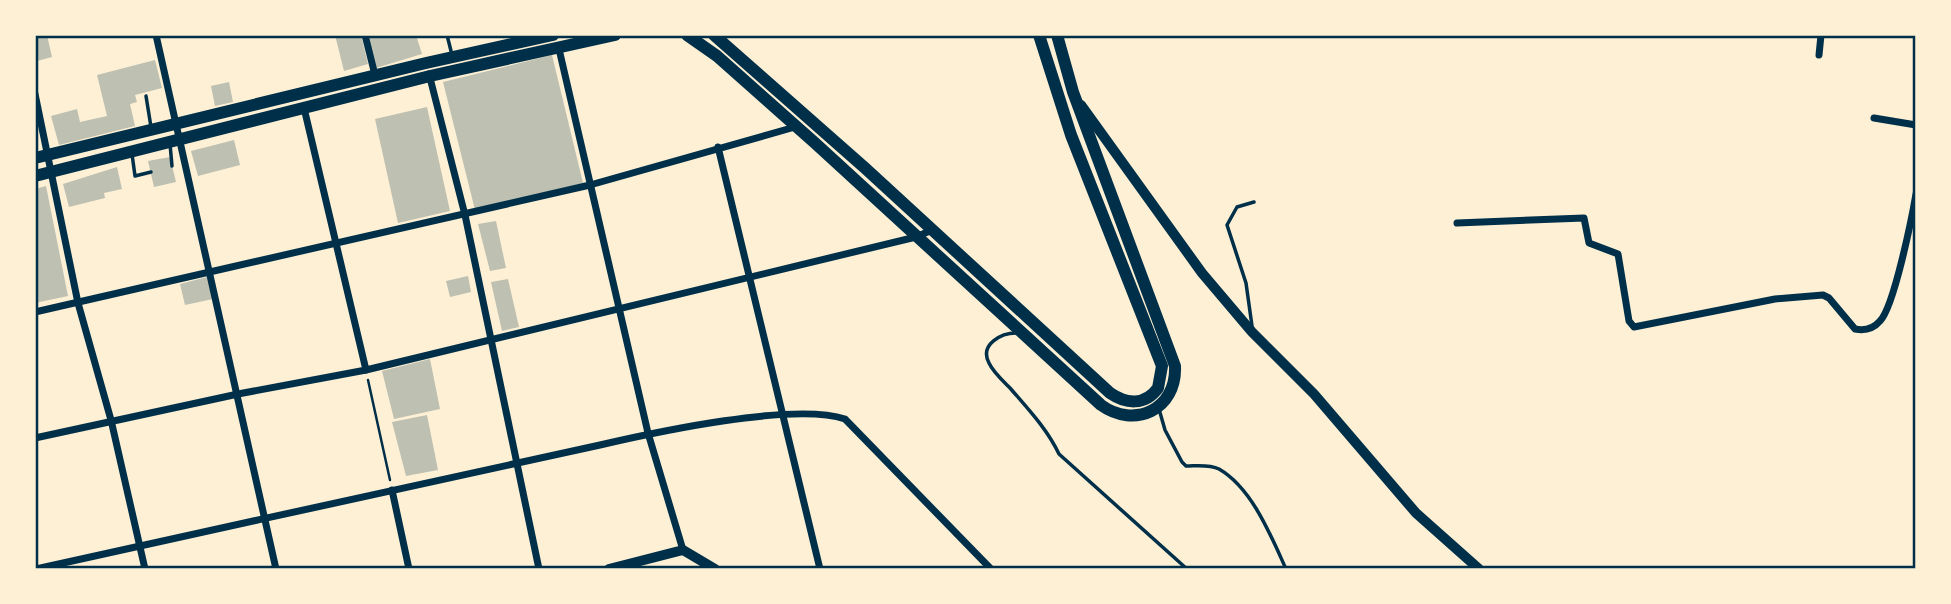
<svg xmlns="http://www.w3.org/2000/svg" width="1951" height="604" viewBox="0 0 1951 604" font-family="Rubik,sans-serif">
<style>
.building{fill:#bec0b2}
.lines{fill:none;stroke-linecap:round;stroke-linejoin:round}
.path{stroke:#003049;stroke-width:2.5}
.service{stroke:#003049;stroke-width:3.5}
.minor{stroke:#003049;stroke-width:7}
.tertiary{stroke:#003049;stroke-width:10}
.primary{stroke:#003049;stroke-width:12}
.neatline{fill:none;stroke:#003049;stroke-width:2.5}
</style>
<rect width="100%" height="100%" fill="#fdf0d5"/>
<g class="building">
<path d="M 35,35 L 47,35 L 52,57 L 37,61 Z"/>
<path d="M 335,35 L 361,35 L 368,64 L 344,71 Z"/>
<path d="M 367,35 L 416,35 L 422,54 L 376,68 Z"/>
<path d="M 552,55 L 583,183 L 475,210 L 443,82 Z"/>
<path d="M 155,60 L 162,88 L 135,95 L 137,102 L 130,104 L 135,126 L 59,145 L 51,116 L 77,109 L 80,122 L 107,116 L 97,75 Z"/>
<path d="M 229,82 L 233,102 L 215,106 L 211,86 Z"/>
<path d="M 427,107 L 450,211 L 398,223 L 375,119 Z"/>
<path d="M 234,140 L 240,165 L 198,176 L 191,151 Z"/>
<path d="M 170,157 L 176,182 L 154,187 L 148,161 Z"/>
<path d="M 117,167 L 122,189 L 104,193 L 105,198 L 69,207 L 63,184 Z"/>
<path d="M 46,186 L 68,296 L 35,303 L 35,189 Z"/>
<path d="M 496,221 L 506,268 L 490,271 L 478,224 Z"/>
<path d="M 468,276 L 471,292 L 450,297 L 446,281 Z"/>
<path d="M 207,277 L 213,299 L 185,305 L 180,284 Z"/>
<path d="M 508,279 L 519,327 L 502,331 L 491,282 Z"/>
<path d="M 430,359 L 440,409 L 394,419 L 382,371 Z"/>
<path d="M 427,415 L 438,470 L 406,476 L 392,422 Z"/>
</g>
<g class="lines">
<path class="path" d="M 368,380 L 390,480"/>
<g class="service">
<path d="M 447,35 L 452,55"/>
<path d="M 146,96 L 151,127"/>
<path d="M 170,144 L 172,166"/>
<path d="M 132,154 L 135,176 L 151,172"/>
<path d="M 1252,326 L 1246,283 L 1227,225 L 1237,207 L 1254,202"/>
<path d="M 1016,333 C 1002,333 979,344 989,363 C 993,372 1003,381 1010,388 C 1029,410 1047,429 1059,454 L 1187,569"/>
<path d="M 1159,409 L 1165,430 L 1182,462 L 1186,466 C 1196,466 1209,464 1219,469 C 1252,488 1271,536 1286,569"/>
</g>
<g class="minor">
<path d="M 156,35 L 276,569"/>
<path d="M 365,35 L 375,75"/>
<path d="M 559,49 L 648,433 L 683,550"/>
<path d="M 1819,55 L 1821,35"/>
<path d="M 429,74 L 465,215 L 539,569"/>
<path d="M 35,94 L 78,303 L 111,420 L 145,569"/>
<path d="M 304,108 L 366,370"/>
<path d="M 1874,118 L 1916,125"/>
<path d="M 718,147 L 820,569"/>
<path d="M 1457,223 L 1584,218 L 1589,243 L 1618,254 L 1629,321 L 1634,327 L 1775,299 L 1823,295 L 1829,298 L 1855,329 C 1865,331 1874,328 1880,321 C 1894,307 1912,217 1916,194"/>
<path d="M 35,312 L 590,185 L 795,127"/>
<path d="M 35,438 L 238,394 L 366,370 L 916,237 L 932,230"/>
<path d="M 392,490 L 409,569"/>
<path d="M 36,569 C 224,528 412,485 600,445 C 656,432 794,402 845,419 L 991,569"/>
</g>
<g class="tertiary">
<path d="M 1081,105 L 1202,273 L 1252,332 L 1314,394 L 1416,513 L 1479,569"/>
<path d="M 609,569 L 683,550 L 715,569"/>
</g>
<g class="primary">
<path d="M 687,35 L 717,56 L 815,143 L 1101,405 C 1134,429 1177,410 1175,366 L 1073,92 L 1057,35"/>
<path d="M 714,35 L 865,168 L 1110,393 C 1126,404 1145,406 1158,388 L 1162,366 L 1071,135 L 1039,35"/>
<path d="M 35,158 L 426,63 L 553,35"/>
<path d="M 35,176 L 430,76 L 615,35"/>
</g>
</g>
<rect width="1951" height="604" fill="none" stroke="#fdf0d5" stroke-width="74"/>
<rect x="37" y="37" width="1877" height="530" class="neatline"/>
</svg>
